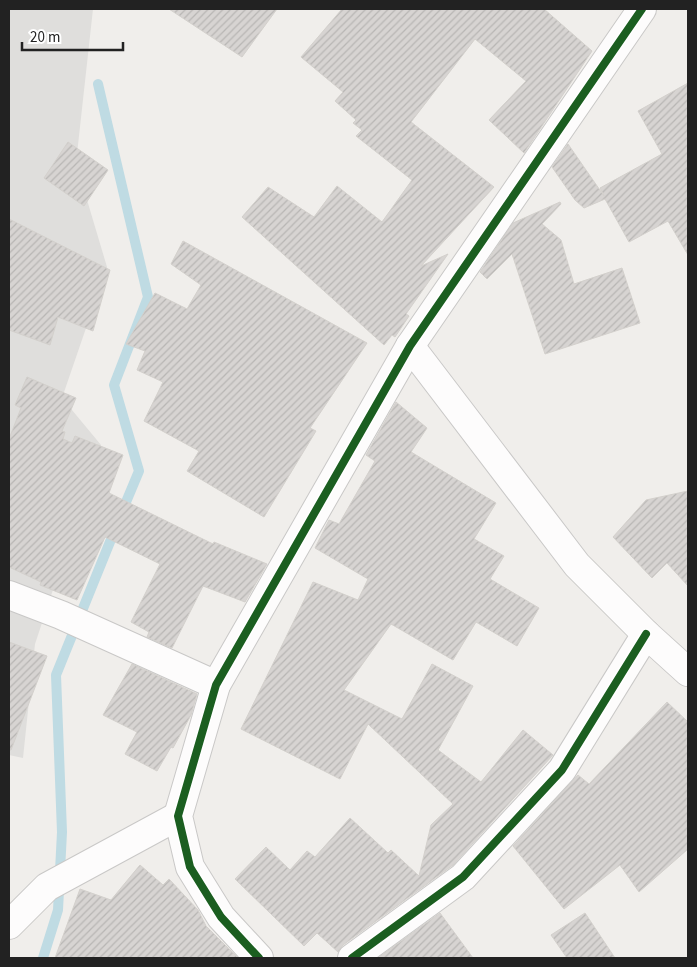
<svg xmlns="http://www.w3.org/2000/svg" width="697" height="967" viewBox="0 0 697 967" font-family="'Source Sans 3',sans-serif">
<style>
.residential{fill:#dfdedc}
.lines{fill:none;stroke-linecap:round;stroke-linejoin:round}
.stream{stroke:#bfdbe3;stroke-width:10}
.building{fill:url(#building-hatch);stroke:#d3d0cc}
.street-casing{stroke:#c9c8c7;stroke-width:30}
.street{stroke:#fdfcfc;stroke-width:28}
.cycleway-casing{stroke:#fff;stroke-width:11}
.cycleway{stroke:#1b5e20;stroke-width:8}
</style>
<defs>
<pattern id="building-hatch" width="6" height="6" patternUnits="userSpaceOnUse" patternTransform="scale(1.25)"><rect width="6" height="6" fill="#d7d4d2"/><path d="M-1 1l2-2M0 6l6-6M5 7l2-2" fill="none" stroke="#b8b6b4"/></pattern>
</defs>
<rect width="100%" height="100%" fill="#f0eeeb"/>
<path class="residential" d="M 9,9 L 93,9 L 76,163 L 107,267 L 62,398 L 101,445 L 35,644 L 23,758 L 9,755 Z"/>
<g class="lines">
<g class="stream">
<path d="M 98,84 L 148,297 L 114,385 L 139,471 L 121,514"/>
<path d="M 43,958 L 58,910 L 62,832 L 56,675 L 116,527"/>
</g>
</g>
<g class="building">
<path d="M 169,9 L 277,9 L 242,57 Z"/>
<path d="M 342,9 L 544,9 L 592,51 L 524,153 L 489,120 L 526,81 L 475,39 L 411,122 L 494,187 L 421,266 L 448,254 L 406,314 L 409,316 L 395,337 L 392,335 L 384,345 L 242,217 L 268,187 L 314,217 L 337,186 L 382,222 L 412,180 L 356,136 L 362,130 L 353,123 L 356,120 L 335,101 L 343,92 L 301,57 Z"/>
<path d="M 688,83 L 688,255 L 668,221 L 629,242 L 605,199 L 584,208 L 575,200 L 552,167 L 568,144 L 604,196 L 600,188 L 662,154 L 638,111 Z"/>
<path d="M 68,142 L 108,170 L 84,206 L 44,178 Z"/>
<path d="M 560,202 L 561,204 L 542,224 L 561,240 L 574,284 L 622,268 L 640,323 L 545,354 L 512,254 L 487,279 L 480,272 L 513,223 Z"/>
<path d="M 9,219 L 110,270 L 93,331 L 58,317 L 50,345 L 9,330 Z"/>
<path d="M 183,241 L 367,343 L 310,428 L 316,431 L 264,517 L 187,471 L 199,451 L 144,421 L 163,382 L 137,370 L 145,351 L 126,344 L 155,293 L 187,309 L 201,285 L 171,264 Z"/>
<path d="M 27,377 L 76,398 L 62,431 L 65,432 L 63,439 L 72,443 L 75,436 L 123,455 L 109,493 L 213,544 L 214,542 L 267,564 L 245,602 L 203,586 L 172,648 L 147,637 L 149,632 L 131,622 L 160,564 L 105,537 L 77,600 L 40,585 L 41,582 L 9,567 L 9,439 L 21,408 L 15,405 Z"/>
<path d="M 396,402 L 427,428 L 411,452 L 496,503 L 474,539 L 504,556 L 490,579 L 539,608 L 517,646 L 476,622 L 453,660 L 391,624 L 344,690 L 402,719 L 432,664 L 473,686 L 438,750 L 481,782 L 523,730 L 553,755 L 453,865 L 343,945 L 338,952 L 317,933 L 304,946 L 235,879 L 266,847 L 290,870 L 307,851 L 315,857 L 350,818 L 388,853 L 391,850 L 419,876 L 431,825 L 453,804 L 368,724 L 340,779 L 241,729 L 313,582 L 358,600 L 368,579 L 315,548 L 329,520 L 339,524 L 375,461 L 366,455 Z"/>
<path d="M 688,491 L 688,586 L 667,563 L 652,578 L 613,537 L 646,500 Z"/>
<path d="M 9,642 L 47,656 L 11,750 L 9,750 Z"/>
<path d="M 132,664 L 197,694 L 191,715 L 173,748 L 171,747 L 157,771 L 125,754 L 137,732 L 103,715 Z"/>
<path d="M 667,702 L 688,722 L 688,849 L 639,892 L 620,865 L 564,909 L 513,846 L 578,775 L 589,784 Z"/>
<path d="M 140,865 L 163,885 L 169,879 L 198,910 L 206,926 L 238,958 L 55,958 L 80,889 L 111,900 Z"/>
<path d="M 440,913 L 473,958 L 378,958 Z"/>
<path d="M 585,913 L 615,958 L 567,958 L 551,935 Z"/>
</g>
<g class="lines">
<g class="street-casing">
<g id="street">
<path d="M 410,346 L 577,565 L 646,634 L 688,672"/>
<path d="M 9,595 L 61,615 L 216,685"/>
<path d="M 9,925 L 47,887 L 178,816"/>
<path d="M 259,958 L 221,917 L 190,867 L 178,816 L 216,685 L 410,346 L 642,9"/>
<path d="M 352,958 L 463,877 L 562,770 L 646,634"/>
</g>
</g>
<use href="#street" class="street"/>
<g class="cycleway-casing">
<g id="cycleway">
<path d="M 259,958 L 221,917 L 190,867 L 178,816 L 216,685 L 410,346 L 642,9"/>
<path d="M 352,958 L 463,877 L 562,770 L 646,634"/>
</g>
</g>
<use href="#cycleway" class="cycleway"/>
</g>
<rect width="697" height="967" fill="none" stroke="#222222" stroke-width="20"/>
<path d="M22 42v8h101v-8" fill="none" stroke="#222222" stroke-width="2.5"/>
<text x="30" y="42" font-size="15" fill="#222222" stroke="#ffffff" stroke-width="4" paint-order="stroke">20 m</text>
</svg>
